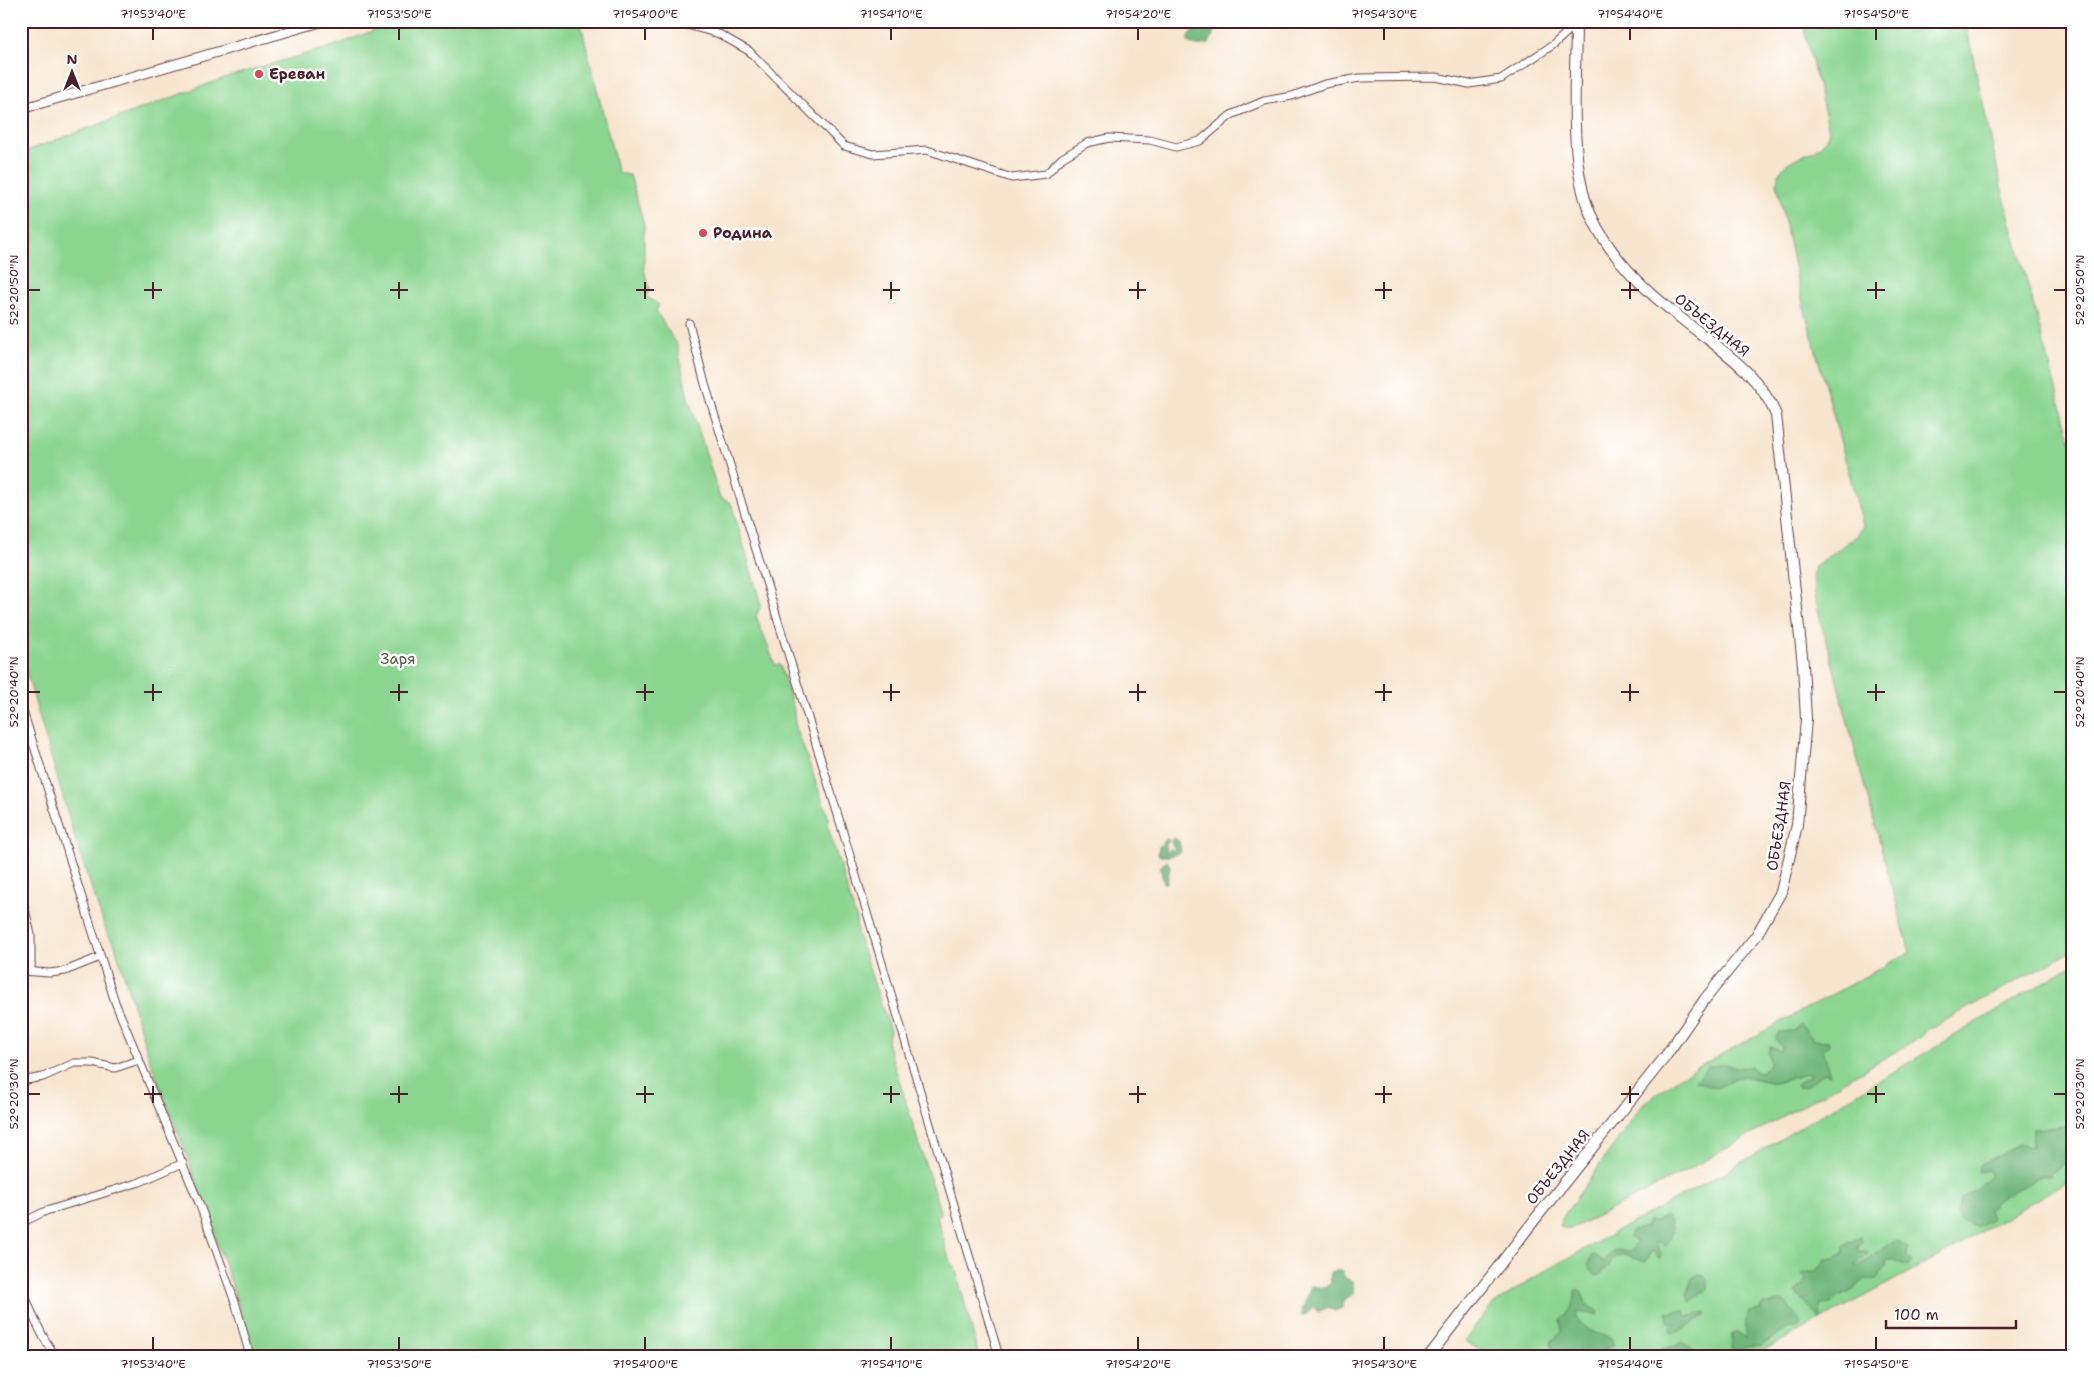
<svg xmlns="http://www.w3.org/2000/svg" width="2094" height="1377" viewBox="0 0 2094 1377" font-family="'Shantell Sans',sans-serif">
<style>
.green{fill:#8bd591;stroke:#6a7a5e}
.forest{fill:#70b67b;stroke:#5d6a53}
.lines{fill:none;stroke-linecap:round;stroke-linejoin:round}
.minor-casing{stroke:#643d44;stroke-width:9}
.tertiary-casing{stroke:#643d44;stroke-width:11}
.secondary-casing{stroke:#643d44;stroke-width:12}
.minor{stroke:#fff;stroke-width:7}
.tertiary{stroke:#fff;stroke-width:9}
.secondary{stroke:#fff;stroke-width:10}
.ticks{fill:none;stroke:#4a1f2b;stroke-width:2}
.poi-dot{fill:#d1495b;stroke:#fff;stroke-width:2}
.labels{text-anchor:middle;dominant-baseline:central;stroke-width:5;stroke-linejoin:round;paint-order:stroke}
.poi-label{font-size:15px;font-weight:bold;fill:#4a1f2b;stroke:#fff;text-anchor:start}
.street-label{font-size:15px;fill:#4a1f2b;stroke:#fff}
.park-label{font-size:15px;fill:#5e564a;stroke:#fff}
.neatline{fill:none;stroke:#4a1f2b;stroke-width:2}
.ticks-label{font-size:12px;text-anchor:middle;fill:#4a1f2b}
</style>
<rect width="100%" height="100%" fill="#fff"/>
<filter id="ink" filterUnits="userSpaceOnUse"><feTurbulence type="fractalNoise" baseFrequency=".02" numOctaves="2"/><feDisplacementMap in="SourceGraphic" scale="10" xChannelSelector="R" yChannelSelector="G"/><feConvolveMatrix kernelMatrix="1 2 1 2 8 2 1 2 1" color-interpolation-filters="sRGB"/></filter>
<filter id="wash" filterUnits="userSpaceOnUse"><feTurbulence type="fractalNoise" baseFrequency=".0096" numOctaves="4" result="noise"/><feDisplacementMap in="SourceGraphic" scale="20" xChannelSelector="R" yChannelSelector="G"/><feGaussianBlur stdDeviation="1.12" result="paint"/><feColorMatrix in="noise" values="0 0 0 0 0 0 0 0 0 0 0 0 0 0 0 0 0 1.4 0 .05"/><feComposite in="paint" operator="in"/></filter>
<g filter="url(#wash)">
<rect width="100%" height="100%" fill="#f7e5cf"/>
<g class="green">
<path d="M 397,21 L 580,21 L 618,173 L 630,175 L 644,225 L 644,270 L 650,290 L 646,296 L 659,305 L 656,311 L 677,345 L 688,397 L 720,498 L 731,503 L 761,605 L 756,616 L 775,665 L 780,664 L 794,711 L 795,724 L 828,816 L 829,830 L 856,918 L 857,933 L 890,1030 L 887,1042 L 941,1214 L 937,1217 L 949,1259 L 955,1267 L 979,1356 L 256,1356 L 190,1164 L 148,1055 L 115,945 L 107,933 L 78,849 L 21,654 L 21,153 L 230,76 L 337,45 Z"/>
<path d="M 1802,21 L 1965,21 L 2002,190 L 2073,451 L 2073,950 L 1935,1026 L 1930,1027 L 1921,1037 C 1805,1103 1689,1174 1568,1230 L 1559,1226 L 1563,1217 L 1642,1105 L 1680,1077 L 1910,952 C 1883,856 1857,759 1832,662 C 1827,642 1808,585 1815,566 L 1857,536 L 1863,525 L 1797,281 L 1777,184 C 1779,149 1822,163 1829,130 Z"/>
<path d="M 2073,965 L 2073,1178 L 1954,1248 L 1753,1356 L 1490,1356 L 1466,1342 L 1466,1339 L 1491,1306 L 1541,1273 L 1727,1171 Z"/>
</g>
<g class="forest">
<path d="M 1170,21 L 1227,21 L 1216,26 L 1209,44 L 1195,46 L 1188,42 L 1188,37 L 1194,30 L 1190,23 L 1183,29 L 1173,26 Z"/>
<path d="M 1173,838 L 1179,841 L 1181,852 L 1170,856 L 1160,856 L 1158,854 L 1159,847 L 1166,839 L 1169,840 L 1165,847 L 1166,853 L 1170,848 L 1173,851 L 1175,849 L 1171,842 Z"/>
<path d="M 1167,861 L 1170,866 L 1167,883 L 1164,883 L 1160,867 Z"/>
<path d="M 1800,1024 L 1814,1040 L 1829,1041 L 1829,1045 L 1823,1049 L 1830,1075 L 1823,1073 L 1805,1087 L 1798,1087 L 1796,1084 L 1809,1077 L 1810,1073 L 1775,1083 L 1743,1076 L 1716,1088 L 1695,1081 L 1708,1066 C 1715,1067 1721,1063 1727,1065 C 1738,1067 1740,1069 1751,1066 L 1756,1072 L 1760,1073 L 1770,1064 L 1768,1053 L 1770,1046 L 1780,1051 L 1782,1048 L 1776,1039 L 1778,1032 L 1793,1031 Z"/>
<path d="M 2073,1105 L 2073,1159 L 2051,1173 L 2050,1176 L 2042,1176 L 1998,1199 L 1988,1210 L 1991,1220 L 1978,1227 L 1959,1219 L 1957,1213 L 1962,1198 L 1976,1190 L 1991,1175 L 1988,1170 L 1978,1172 L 1979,1166 L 2018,1144 L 2024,1144 L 2027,1148 L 2032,1146 L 2033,1129 L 2070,1126 L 2072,1124 L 2066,1115 L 2064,1107 Z"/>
<path d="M 1665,1216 C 1676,1223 1673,1238 1665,1246 L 1659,1241 L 1656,1242 L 1662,1256 L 1659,1258 L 1653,1250 L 1645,1262 L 1625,1254 L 1614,1257 L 1608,1267 L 1600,1275 L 1596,1275 L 1588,1266 L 1591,1256 L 1595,1255 L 1604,1262 C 1614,1245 1615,1252 1630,1251 L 1637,1242 L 1629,1236 L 1632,1230 L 1646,1227 L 1648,1221 L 1656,1222 Z"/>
<path d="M 1861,1237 L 1862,1241 L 1857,1247 L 1858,1251 L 1866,1251 L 1868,1254 L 1856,1263 L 1856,1267 C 1871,1260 1881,1247 1896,1240 L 1908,1248 L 1907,1256 L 1912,1262 L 1907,1266 L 1894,1260 L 1887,1260 L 1886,1268 L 1876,1279 L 1865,1279 L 1856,1288 L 1839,1296 L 1831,1304 L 1820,1304 L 1821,1320 L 1796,1293 L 1806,1280 L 1802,1274 C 1820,1268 1815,1275 1827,1258 L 1834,1258 L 1844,1253 L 1844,1246 Z"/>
<path d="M 1341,1270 L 1345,1278 L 1352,1281 L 1355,1293 L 1344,1300 L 1343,1307 L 1335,1311 L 1328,1307 L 1318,1312 L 1313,1305 L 1308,1314 L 1300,1316 L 1311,1286 L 1325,1288 L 1331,1283 L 1330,1272 Z"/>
<path d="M 1699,1274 L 1703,1275 L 1708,1281 L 1708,1289 L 1690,1302 L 1687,1295 L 1692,1278 Z"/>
<path d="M 1579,1289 L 1585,1303 L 1598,1311 L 1597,1315 L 1576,1312 C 1579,1330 1596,1333 1611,1338 L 1614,1345 L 1604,1350 L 1606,1353 L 1627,1351 L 1634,1353 L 1633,1356 L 1554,1356 L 1551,1342 L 1562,1332 L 1560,1319 C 1571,1311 1576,1305 1575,1290 Z"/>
<path d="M 1777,1301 L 1785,1302 L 1801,1322 L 1799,1327 L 1786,1329 L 1761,1346 L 1751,1345 L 1739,1350 L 1731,1349 L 1732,1334 L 1737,1333 L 1745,1338 L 1746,1321 L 1750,1312 L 1760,1310 L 1762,1305 L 1770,1305 Z"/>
<path d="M 1683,1310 L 1688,1317 L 1705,1312 L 1706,1315 L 1678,1332 L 1671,1333 L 1671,1327 L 1677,1323 L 1669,1322 L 1666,1311 L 1671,1313 Z"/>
<path d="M 1682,1342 L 1691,1348 L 1691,1356 L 1657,1355 L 1661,1349 L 1676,1346 Z"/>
</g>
</g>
<g filter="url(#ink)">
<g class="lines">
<g class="minor-casing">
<g id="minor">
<path d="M 673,21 L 719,34 L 749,51 L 844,146 L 873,154 L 927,150 L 1012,178 L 1046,174 L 1062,158 L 1087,143 L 1109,138 L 1150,140 L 1176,147 L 1200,141 L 1231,115 L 1264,101 L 1292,96 L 1325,84 L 1360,78 L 1436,77 L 1469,84 L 1501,79 L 1553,45 L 1576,24"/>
<path d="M 689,323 L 705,384 L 837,812 L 999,1356"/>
<path d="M 21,705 L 115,1002 L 199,1203 L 236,1305 L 250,1356"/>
<path d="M 21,892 L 31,935 L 31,970"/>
<path d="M 21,953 L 31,964"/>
<path d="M 21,971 L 50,973 L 65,971 L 100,957"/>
<path d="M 21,1081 L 43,1077 L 74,1063 L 92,1063 L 115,1068 L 139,1060"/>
<path d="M 21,1223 L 46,1211 L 140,1182 L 183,1163"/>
<path d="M 21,1281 C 28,1308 39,1332 55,1356"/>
</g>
</g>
<g class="tertiary-casing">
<path id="tertiary" d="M 21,109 L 324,21"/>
</g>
<g class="secondary-casing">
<path id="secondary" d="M 1429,1356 L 1536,1218 L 1665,1057 L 1705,999 L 1756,936 L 1781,892 L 1797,825 L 1806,719 L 1803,665 L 1776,415 C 1759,373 1721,350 1687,323 C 1649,294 1610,259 1590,213 C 1568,161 1576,78 1576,21"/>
</g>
<use href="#minor" class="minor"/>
<use href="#tertiary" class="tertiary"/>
<use href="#secondary" class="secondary"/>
</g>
</g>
<path class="ticks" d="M 153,28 L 153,40M 399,28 L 399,40M 645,28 L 645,40M 891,28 L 891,40M 1138,28 L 1138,40M 1384,28 L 1384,40M 1630,28 L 1630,40M 1876,28 L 1876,40M 153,282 L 153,299M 399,282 L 399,299M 645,282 L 645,299M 891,282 L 891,299M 1138,282 L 1138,299M 1384,282 L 1384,299M 1630,282 L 1630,299M 1876,282 L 1876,299M 28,290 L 40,290M 144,290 L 162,290M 390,290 L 408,290M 636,290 L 654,290M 883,290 L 900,290M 1129,290 L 1146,290M 1375,290 L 1392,290M 1621,290 L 1639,290M 1867,290 L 1885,290M 2054,290 L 2066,290M 153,684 L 153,701M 399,684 L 399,701M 645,684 L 645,701M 891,684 L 891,701M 1138,684 L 1138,701M 1384,684 L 1384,701M 1630,684 L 1630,701M 1876,684 L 1876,701M 28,692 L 40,692M 144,692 L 162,692M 390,692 L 408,692M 636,692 L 654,692M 883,692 L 900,692M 1129,692 L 1146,692M 1375,692 L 1392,692M 1621,692 L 1639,692M 1867,692 L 1885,692M 2054,692 L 2066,692M 153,1086 L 153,1103M 399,1086 L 399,1103M 645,1086 L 645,1103M 891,1086 L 891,1103M 1138,1086 L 1138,1103M 1384,1086 L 1384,1103M 1630,1086 L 1630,1103M 1876,1086 L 1876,1103M 28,1094 L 40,1094M 144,1094 L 162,1094M 390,1094 L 408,1094M 636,1094 L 654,1094M 883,1094 L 900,1094M 1129,1094 L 1146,1094M 1375,1094 L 1392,1094M 1621,1094 L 1639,1094M 1867,1094 L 1885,1094M 2054,1094 L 2066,1094M 153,1337 L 153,1350M 399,1337 L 399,1350M 645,1337 L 645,1350M 891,1337 L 891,1350M 1138,1337 L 1138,1350M 1384,1337 L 1384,1350M 1630,1337 L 1630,1350M 1876,1337 L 1876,1350"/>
<g class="poi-dot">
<circle cx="259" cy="74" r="5"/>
<circle cx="703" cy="233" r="5"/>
</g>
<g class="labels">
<g class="poi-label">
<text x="269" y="74">Ереван</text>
<text x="713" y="233">Родина</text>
</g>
<g class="street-label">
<text transform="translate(1712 325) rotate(39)">ОБЪЕЗДНАЯ</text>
<text transform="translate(1779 826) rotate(-81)">ОБЪЕЗДНАЯ</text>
<text transform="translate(1558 1167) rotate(-51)">ОБЪЕЗДНАЯ</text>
</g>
<g class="park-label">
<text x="398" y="659">Заря</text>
</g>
</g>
<rect width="2094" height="1377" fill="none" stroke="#fff" stroke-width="55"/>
<g transform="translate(72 72)" stroke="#ffffff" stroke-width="4" paint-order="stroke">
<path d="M0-4L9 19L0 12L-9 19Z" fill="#4a1f2b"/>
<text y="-8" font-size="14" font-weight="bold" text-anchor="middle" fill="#4a1f2b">N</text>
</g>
<path d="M1886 1320v8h130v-8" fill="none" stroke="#4a1f2b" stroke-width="2.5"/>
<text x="1894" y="1320" font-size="15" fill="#4a1f2b" stroke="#ffffff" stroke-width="4" paint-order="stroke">100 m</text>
<rect x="28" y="28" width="2038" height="1322" class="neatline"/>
<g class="ticks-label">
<text x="153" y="18">71°53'40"E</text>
<text x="399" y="18">71°53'50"E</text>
<text x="645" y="18">71°54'00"E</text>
<text x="891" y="18">71°54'10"E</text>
<text x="1138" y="18">71°54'20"E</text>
<text x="1384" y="18">71°54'30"E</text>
<text x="1630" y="18">71°54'40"E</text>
<text x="1876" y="18">71°54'50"E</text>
<text transform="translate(14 290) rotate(-90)" y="4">52°20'50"N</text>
<text transform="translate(2080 290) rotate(-90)" y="4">52°20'50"N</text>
<text transform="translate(14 692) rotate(-90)" y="4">52°20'40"N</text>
<text transform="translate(2080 692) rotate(-90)" y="4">52°20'40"N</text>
<text transform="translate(14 1094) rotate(-90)" y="4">52°20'30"N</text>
<text transform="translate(2080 1094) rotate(-90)" y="4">52°20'30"N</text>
<text x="153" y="1368">71°53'40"E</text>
<text x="399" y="1368">71°53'50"E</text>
<text x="645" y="1368">71°54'00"E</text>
<text x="891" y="1368">71°54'10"E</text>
<text x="1138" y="1368">71°54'20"E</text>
<text x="1384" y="1368">71°54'30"E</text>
<text x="1630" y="1368">71°54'40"E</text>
<text x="1876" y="1368">71°54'50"E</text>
</g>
</svg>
